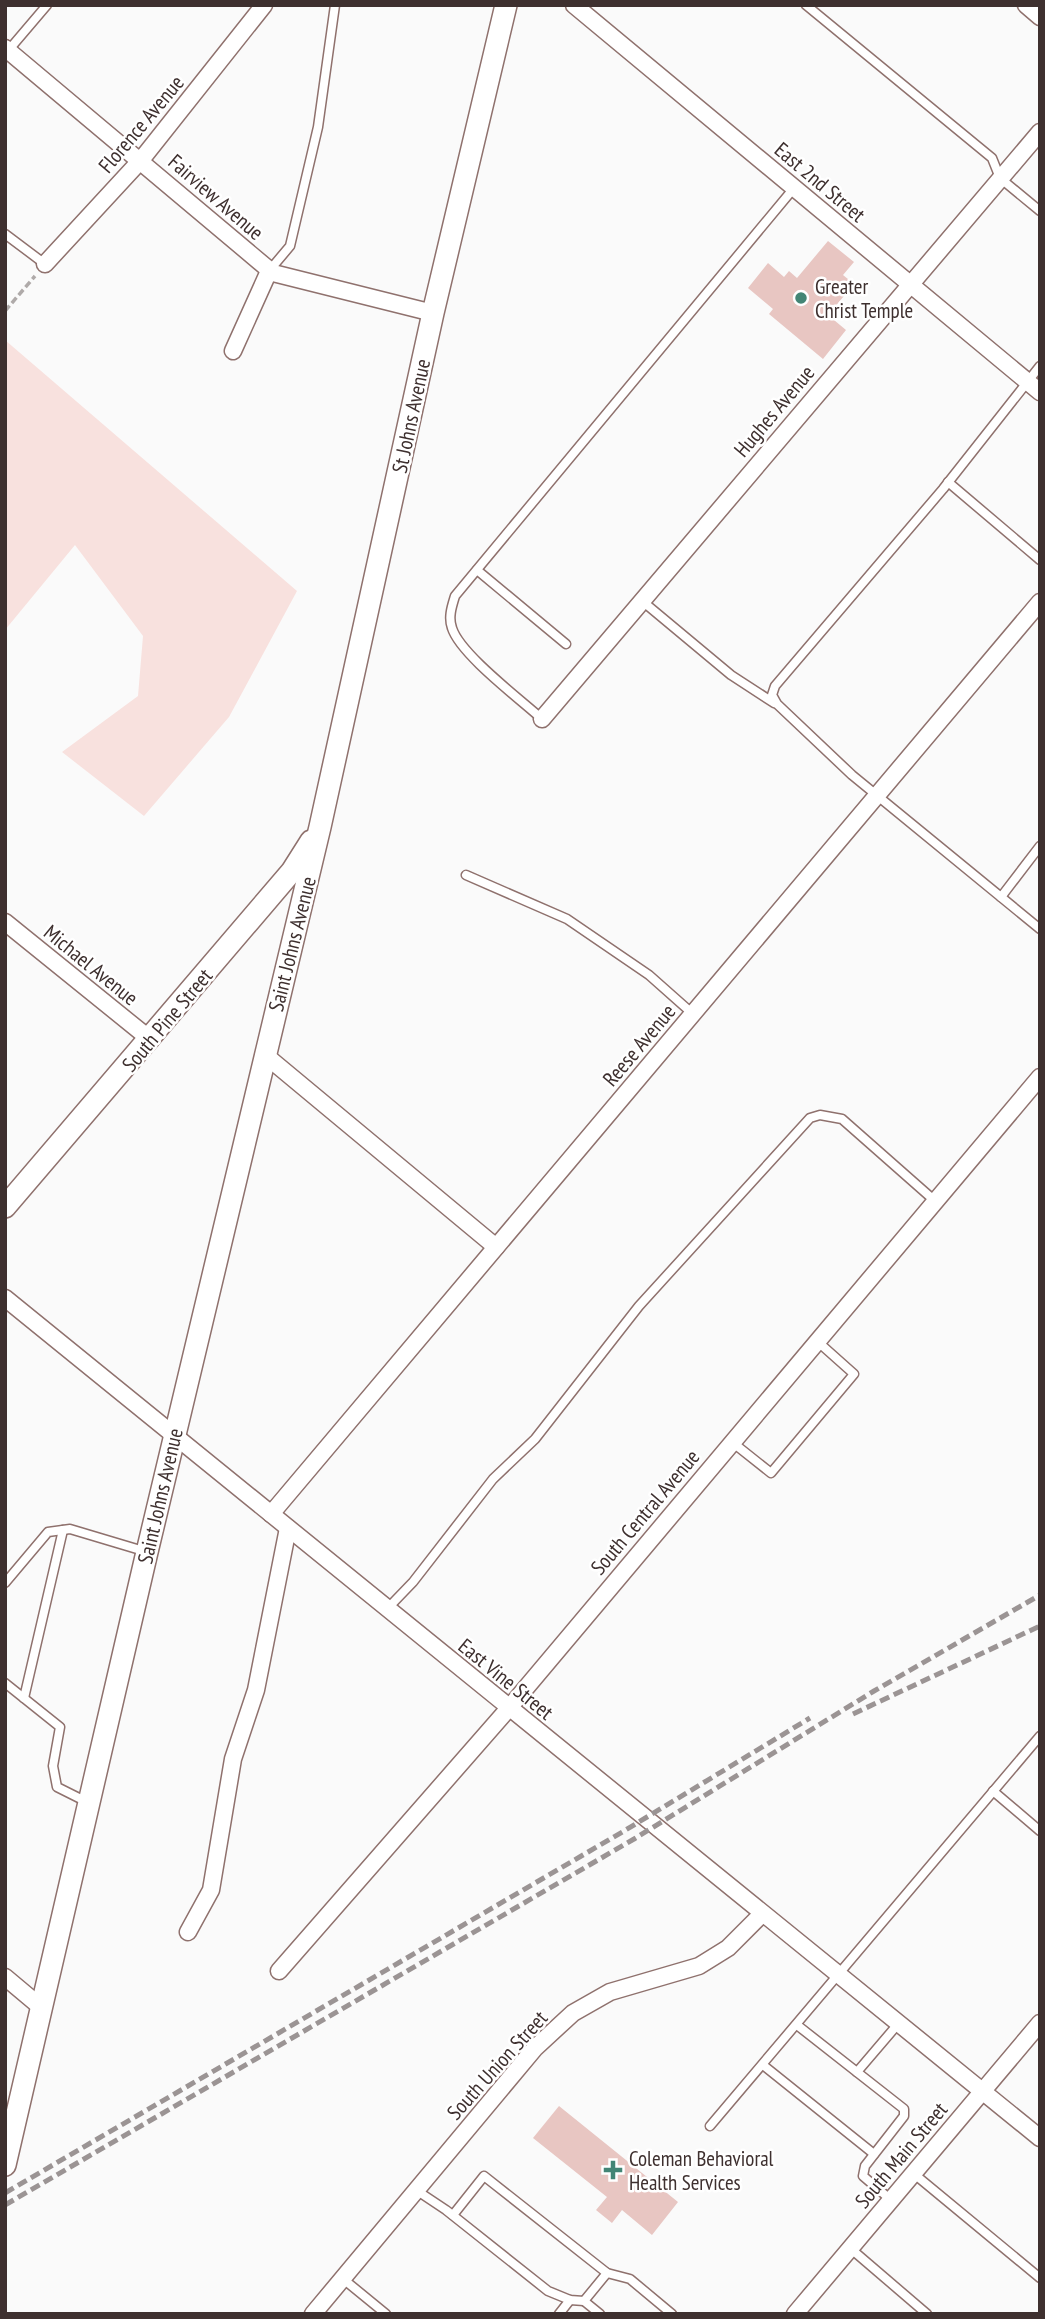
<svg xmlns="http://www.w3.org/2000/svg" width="1045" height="2319" viewBox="0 0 1045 2319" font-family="'PT Sans Narrow',sans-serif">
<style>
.green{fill:#f8e1de}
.building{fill:#e8c6c2}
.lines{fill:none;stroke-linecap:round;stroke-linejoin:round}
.lane-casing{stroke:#8f716d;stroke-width:11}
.street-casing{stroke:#8f716d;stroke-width:19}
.secondary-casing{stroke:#8f716d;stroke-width:24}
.path{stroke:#afaaa9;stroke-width:3.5;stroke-dasharray:7 3.5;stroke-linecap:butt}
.lane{stroke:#fff;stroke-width:8}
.street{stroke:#fff;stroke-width:16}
.secondary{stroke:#fff;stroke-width:21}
.rail{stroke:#9b9494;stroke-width:5;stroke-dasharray:10 5;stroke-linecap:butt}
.poi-dot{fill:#438575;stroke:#fff;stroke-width:2.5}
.labels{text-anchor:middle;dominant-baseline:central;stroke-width:5;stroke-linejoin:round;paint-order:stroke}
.street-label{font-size:21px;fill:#3e302f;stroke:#fff}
.poi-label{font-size:21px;fill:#3e302f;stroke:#fff;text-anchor:start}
</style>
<rect width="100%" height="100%" fill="#fafafa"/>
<path class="green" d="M 5,340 L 297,591 L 229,717 L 144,816 L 62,752 L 138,696 L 143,636 L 75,545 L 5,630 Z"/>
<g class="building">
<path d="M 828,241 L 854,262 L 843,275 L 854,284 L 828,315 L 846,330 L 823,359 L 769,314 L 773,309 L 748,288 L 768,263 L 784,277 L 789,271 L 797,278 Z"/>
<path d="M 559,2106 L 678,2202 L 652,2235 L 622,2210 L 612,2223 L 596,2210 L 607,2197 L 533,2138 Z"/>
</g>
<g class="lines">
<g class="lane-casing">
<g id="lane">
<path d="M 806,5 L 992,158 L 1000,178 L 1040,211"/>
<path d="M 7,52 L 47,5"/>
<path d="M 5,234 L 45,264"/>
<path d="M 269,271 L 290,246 L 318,127 L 335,5"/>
<path d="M 1040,366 L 943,489 L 775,686 L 772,695 L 777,704 L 852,775 L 1040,929"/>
<path d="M 948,482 L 1040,560"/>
<path d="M 477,570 L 566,644"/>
<path d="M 641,600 L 731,675 L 774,703"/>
<path d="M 542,719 C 520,699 460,654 452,628 C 448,617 452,606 455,596 L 794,188"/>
<path d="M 466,875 L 567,919 L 649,975 L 693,1014"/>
<path d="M 1001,897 L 1040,846"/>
<path d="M 732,1442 L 771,1473 L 854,1374 L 817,1341"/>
<path d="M 5,1583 L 48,1532 L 70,1529 L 147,1552"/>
<path d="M 387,1609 L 413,1582 L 493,1479 L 535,1439 L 639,1306 L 810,1118 L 820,1115 L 842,1119 L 935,1201"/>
<path d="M 5,1683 L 60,1727 L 53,1766 L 57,1787 L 87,1802"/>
<path d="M 24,1698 L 63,1530"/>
<path d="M 993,1791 L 1040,1831"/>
<path d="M 797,2025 L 904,2109 L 904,2116 L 865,2166 L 863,2176 L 891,2200"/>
<path d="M 763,2065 L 874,2154"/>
<path d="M 857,2072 L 898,2024"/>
<path d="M 710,2126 L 1040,1736"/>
<path d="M 913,2173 L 1040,2278"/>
<path d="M 416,2190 L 446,2210 L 548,2291 L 570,2300 L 584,2301"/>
<path d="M 453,2215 L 484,2176 L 607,2273 L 630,2279 L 672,2314"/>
<path d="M 850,2248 L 927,2314"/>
<path d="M 342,2278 L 386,2314"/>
<path d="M 559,2314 L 570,2300"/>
<path d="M 600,2314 L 584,2301 L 607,2273"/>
</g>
</g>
<g class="street-casing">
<g id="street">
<path d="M 574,5 L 1040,392"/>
<path d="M 1026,5 L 1040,17"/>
<path d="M 5,48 L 273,273 L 433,313"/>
<path d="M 45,264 L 141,160 L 264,5"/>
<path d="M 233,351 L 269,271"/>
<path d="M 542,719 L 1040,132"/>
<path d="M 5,922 L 151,1040"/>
<path d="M 265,1055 L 496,1247"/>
<path d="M 5,1298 L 1040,2138"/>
<path d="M 271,1514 L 1040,602"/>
<path d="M 188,1932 L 211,1890 L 233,1759 L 256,1690 L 288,1528"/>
<path d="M 279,1971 L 509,1708 L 1040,1077"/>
<path d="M 5,1977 L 42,2008"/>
<path d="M 313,2314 L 535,2048 L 573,2013 L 610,1992 L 699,1966 L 728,1948 L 762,1914"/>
<path d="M 795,2314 L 1040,2023"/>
</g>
</g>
<g class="secondary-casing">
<g id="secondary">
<path d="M 5,1207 L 292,871 L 311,841"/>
<path d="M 5,2165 L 147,1552 L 320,827 L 433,313 L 506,5"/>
</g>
</g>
<path class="path" d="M 5,311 L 35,276"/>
<use href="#lane" class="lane"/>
<use href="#street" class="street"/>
<use href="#secondary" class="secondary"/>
<g class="rail">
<path d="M 853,1714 L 1040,1626"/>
<path d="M 5,2193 L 624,1831 L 810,1718"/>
<path d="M 5,2205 L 634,1839 L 874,1691 L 1040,1595"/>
</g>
</g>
<g class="poi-dot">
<circle cx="801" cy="298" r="7"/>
<path d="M609.5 2159.5h7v7h7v7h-7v7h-7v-7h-7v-7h7z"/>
</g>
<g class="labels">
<g class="street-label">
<text transform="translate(141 124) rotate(-50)">Florence Avenue</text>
<text transform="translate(820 182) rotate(40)">East 2nd Street</text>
<text transform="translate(216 197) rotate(41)">Fairview Avenue</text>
<text transform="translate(774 411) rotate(-50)">Hughes Avenue</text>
<text transform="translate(411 416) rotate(-78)">St Johns Avenue</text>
<text transform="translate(292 944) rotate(-76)">Saint Johns Avenue</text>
<text transform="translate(91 965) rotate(39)">Michael Avenue</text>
<text transform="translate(167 1020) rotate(-50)">South Pine Street</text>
<text transform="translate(639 1045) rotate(-50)">Reese Avenue</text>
<text transform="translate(160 1496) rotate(-77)">Saint Johns Avenue</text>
<text transform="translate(645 1512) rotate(-50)">South Central Avenue</text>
<text transform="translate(506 1679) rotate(39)">East Vine Street</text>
<text transform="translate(497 2065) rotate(-48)">South Union Street</text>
<text transform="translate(901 2155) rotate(-50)">South Main Street</text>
</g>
<g class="poi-label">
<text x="815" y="286">Greater<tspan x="815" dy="24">Christ Temple</tspan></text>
<text x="629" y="2158">Coleman Behavioral<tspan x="629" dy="24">Health Services</tspan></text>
</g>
</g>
<rect width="1045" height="2319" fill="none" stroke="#3e302f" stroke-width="14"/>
</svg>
